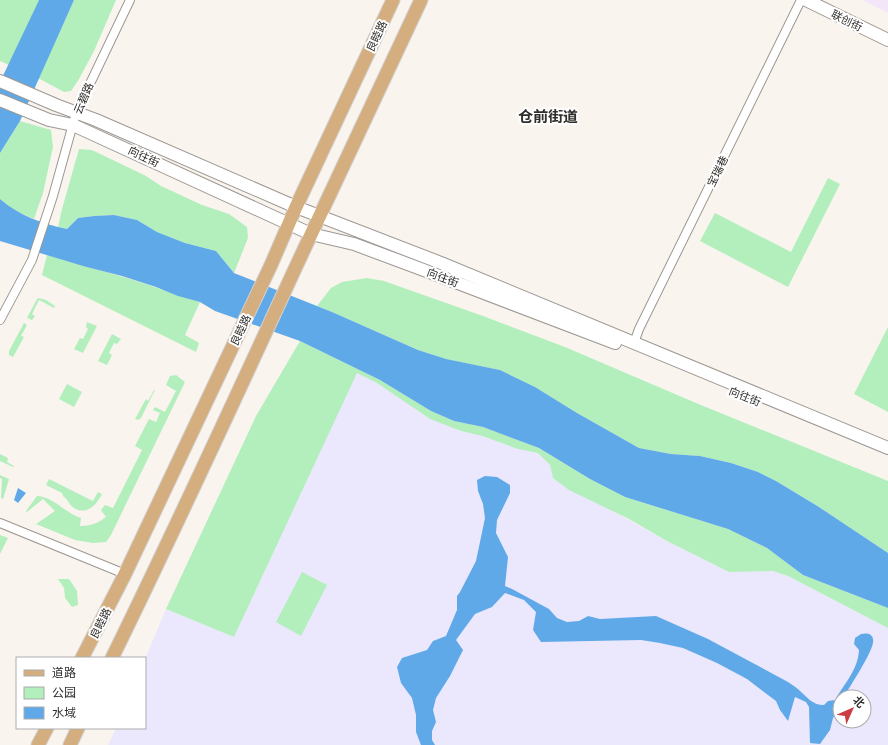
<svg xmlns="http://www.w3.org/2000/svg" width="888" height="745" viewBox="0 0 888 745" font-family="Barlow,'Noto Sans SC',sans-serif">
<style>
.industrial{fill:#f3e6f9}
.education{fill:#ebe8fe;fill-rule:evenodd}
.green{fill:#b2efbc}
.water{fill:#60a9e8}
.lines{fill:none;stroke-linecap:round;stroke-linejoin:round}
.street-casing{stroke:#9d9793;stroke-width:10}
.secondary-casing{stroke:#9d9793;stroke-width:14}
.primary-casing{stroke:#d1d1d1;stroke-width:15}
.street{stroke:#fff;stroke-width:8}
.secondary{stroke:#fff;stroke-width:12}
.primary{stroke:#d5ae7f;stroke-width:13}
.labels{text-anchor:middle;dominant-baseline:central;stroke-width:4;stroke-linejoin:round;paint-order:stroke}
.street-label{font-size:11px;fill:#302e2c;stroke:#fff}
.district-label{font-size:15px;font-weight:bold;fill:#302e2c;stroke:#fff}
</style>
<rect width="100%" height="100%" fill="#faf4ef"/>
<path class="industrial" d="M 862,0 L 888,0 L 888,13 Z"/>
<path class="education" d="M 357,372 L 377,383 L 430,419 L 461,431 L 482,436 L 518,449 L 538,453 L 550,465 L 553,478 L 667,541 L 729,572 L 773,571 L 788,576 L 888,628 L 888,745 L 108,745 L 116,728 L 145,728 L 145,659 L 166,609 L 234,637 ZM 840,697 L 864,697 L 864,721 L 840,721 Z"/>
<g class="green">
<path d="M 0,0 L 39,0 L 9,65 L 0,61 Z"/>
<path d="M 74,0 L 116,0 L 94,51 L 79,79 L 71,91 L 64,92 L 38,78 Z"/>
<path d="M 20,121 L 51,130 L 53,147 L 43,193 L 34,219 L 10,208 L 0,199 L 0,153 Z"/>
<path d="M 79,149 L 92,150 L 146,176 L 161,186 L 202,205 L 229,214 L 247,227 L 248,238 L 234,273 L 216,251 L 185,243 L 157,232 L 137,220 L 114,215 L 94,216 L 78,218 L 67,229 L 58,227 L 62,209 Z"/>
<path d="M 828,178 L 840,184 L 788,287 L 700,241 L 715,213 L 791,252 Z"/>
<path d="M 47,255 C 75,264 102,270 130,279 C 153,286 176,295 200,302 L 185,335 L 199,343 L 196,352 L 42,275 Z"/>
<path d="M 367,278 L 384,281 L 483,316 L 565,347 L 696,403 L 888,481 L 888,553 L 819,507 L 776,481 L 758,472 L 731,463 L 700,456 L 671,454 L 639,448 L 577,413 L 535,387 L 500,370 L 445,359 L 418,350 L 332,312 L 317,306 L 331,288 L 342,282 Z"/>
<path d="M 39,298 L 46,300 L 55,306 L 54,308 L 39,300 L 32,314 L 35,316 L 32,320 L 27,318 L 37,299 Z"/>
<path d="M 87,322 L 97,326 L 83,353 L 74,349 L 80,338 L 83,339 L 88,329 L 86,327 Z"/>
<path d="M 24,323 L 27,325 L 21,336 L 24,337 L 13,357 L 9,355 L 9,351 Z"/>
<path d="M 888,327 L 888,412 L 854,394 Z"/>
<path d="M 112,334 L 121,339 L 117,344 L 114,343 L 109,353 L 112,355 L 107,365 L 98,361 Z"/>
<path d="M 300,341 L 380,380 L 431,411 L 454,421 L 483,427 L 539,448 L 590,479 L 625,497 L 728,529 L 767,548 L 803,575 L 888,608 L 888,628 L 788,576 L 773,571 L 729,572 L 667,541 L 629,519 L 569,490 L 553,478 L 550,465 L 538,453 L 518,449 L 482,436 L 461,431 L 430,419 L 377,383 L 357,373 L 234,637 L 166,609 L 256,416 Z"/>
<path d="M 176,375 L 185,382 L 111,535 L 106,542 L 93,543 L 75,540 L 36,524 L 55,511 L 43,499 L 27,512 L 26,511 L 37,496 C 54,497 65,513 81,518 L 80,526 C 91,526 98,523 106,517 L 101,510 L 105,505 L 113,508 L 142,450 L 135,446 L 149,419 L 156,422 L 160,413 L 153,410 L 155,407 L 165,412 L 176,391 L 166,385 L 170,376 Z"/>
<path d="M 67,384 L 82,392 L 74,407 L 59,399 Z"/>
<path d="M 154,390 L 155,390 L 141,418 L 138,420 L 135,419 L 146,399 L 148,401 Z"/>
<path d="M 0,454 L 8,458 L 7,462 L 14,466 L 13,467 L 0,461 Z"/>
<path d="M 0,475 L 9,479 L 3,499 L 1,498 L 2,479 L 0,478 Z"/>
<path d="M 49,479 L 93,501 L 98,492 L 102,494 C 97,504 87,516 74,508 C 69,505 68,499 63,496 L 62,493 L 46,485 Z"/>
<path d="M 0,535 L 8,538 L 0,554 Z"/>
<path d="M 302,572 L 327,585 L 301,636 L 276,622 Z"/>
<path d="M 58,579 L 69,579 L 77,591 L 78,605 L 72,607 L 65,598 L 64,588 Z"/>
</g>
<g class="water">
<path d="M 39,0 L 74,0 L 20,121 L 0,153 L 0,82 Z"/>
<path d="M 0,199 C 18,215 43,224 67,229 L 78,218 L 94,216 L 114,215 L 137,220 L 157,232 L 185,243 L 216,251 L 234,273 L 332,312 L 418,350 L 446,359 L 500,370 L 535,387 L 577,413 L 639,448 L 671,454 L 700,456 L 731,463 L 758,472 L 776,481 L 819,507 L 888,553 L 888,608 L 803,575 L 767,548 L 728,529 L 625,497 L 590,479 L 539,448 L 483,427 L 454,421 L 431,411 L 380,380 L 300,341 L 215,311 L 200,302 L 178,296 L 156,287 L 122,276 L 83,266 L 0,241 Z"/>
<path d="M 485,476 L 497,477 L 510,485 L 510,493 L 497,520 L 496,533 L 508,557 L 505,586 L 512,589 L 549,609 L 557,618 L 567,622 L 579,621 L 588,616 L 600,619 L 656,616 L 708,639 L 788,682 C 792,685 796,687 799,690 C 807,697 812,705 824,705 L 828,701 L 835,700 C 844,684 858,670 859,650 L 854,644 L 855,638 L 861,634 C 866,633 872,633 873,639 C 876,648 849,687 844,697 L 840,697 L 840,709 L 833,718 L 830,730 L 820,744 L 810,743 L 809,707 L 806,702 L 795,697 L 788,721 L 780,710 L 776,701 L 747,679 L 717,663 L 683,648 L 660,643 L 641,640 L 541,642 L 533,630 L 536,612 L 524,600 L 505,593 L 492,607 L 475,614 L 456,640 L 463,650 L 450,676 L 436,698 L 433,710 L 436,722 L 432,731 L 432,740 L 435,745 L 421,745 L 416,732 L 416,715 L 412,698 L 401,683 L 397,667 L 402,658 L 427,650 L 433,641 L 446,636 L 457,610 L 457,596 L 460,592 L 476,561 L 485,518 L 483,504 L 478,491 L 477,480 Z"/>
<path d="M 18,488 L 26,493 L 18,503 L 14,500 Z"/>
</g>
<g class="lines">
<g class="street-casing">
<g id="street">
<path d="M 0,320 L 32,260 L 53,196 L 76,113 L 130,0"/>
<path d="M 634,343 L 639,329 L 801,0"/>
<path d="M 0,523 L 125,574"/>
</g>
</g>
<g class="secondary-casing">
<g id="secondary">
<path d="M 806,0 L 888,40"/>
<path d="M 0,81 L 56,105 L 96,120 L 296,207 L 441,263 L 888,448"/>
<path d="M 0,100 L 49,120 L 73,125 L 311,234 L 354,244 L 429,272 L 615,343"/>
</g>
</g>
<g class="primary-casing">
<g id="primary">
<path d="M 82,658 L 125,574 L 271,265 L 296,207 L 393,0"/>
<path d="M 112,658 C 177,526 238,392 300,258 C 340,172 381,86 421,0"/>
<path d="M 38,745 L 47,728"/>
<path d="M 70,745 L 78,728"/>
</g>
</g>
<use href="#street" class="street"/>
<use href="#secondary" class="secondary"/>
<use href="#primary" class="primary"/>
</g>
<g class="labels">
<g class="street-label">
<text transform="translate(847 20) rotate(26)">联创街</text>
<text transform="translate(376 36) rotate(-65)">良睦路</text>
<text transform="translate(83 98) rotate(-67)">云碧路</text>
<text transform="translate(144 156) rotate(25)">向往街</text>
<text transform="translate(717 171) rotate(-64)">宝瑞巷</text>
<text transform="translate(443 277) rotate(21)">向往街</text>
<text transform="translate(240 330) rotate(-65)">良睦路</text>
<text transform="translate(745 396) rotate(22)">向往街</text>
<text transform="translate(100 623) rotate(-63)">良睦路</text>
</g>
<g class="district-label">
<text x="548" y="116">仓前街道</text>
</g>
</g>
<rect x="16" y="657" width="130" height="72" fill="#ffffff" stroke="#acabab"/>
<rect x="24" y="670" width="20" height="6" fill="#d5ae7f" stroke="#acabab"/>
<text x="52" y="677" font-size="12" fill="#302e2c">道路</text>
<rect x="24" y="687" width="20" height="12" fill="#b2efbc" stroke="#acabab"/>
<text x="52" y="697" font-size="12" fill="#302e2c">公园</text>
<rect x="24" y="707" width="20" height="12" fill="#60a9e8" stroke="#acabab"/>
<text x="52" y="717" font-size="12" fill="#302e2c">水域</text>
<g transform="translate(852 709) rotate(45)"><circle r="19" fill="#ffffff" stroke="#acabab"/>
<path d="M0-3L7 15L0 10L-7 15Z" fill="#cc3d43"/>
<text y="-6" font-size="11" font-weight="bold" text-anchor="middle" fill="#302e2c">北</text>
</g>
</svg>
